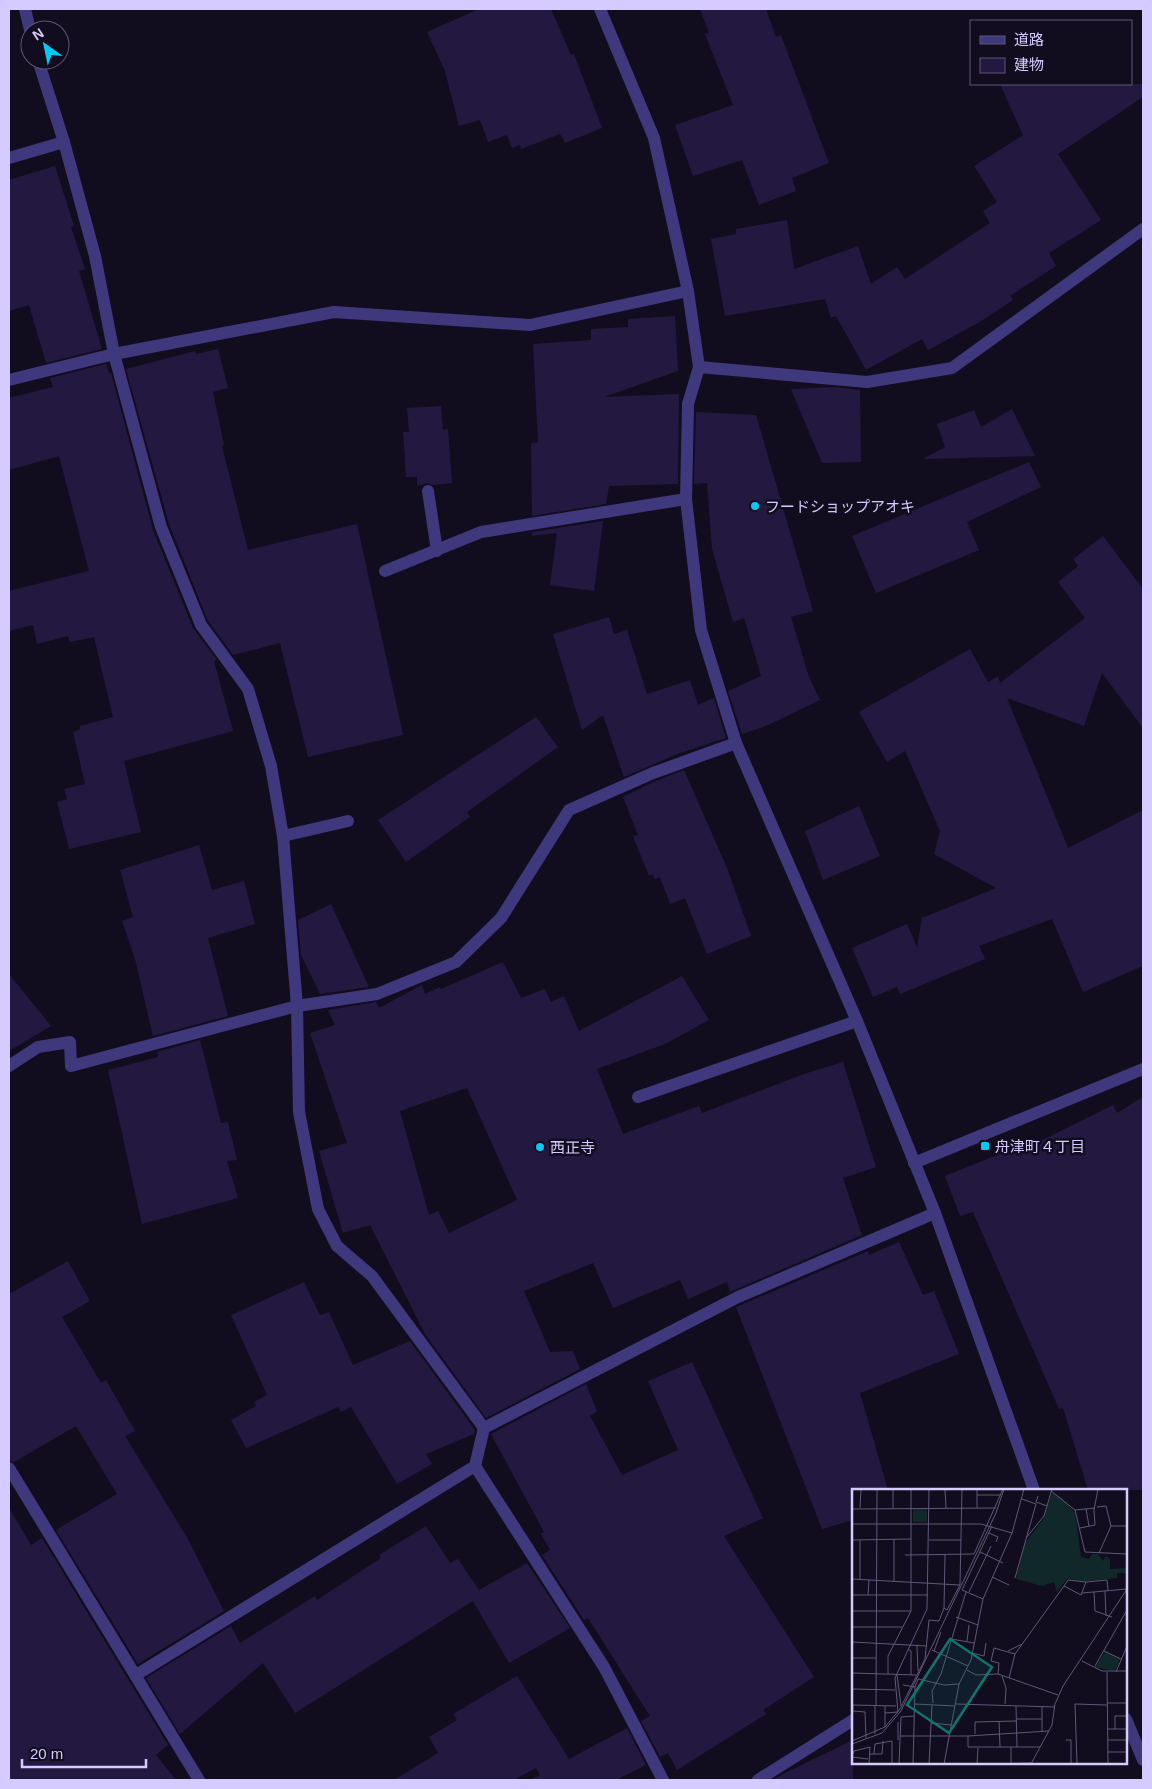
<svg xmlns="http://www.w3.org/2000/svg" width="1152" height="1789" viewBox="0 0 1152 1789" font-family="Helvetica,'Noto Sans JP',sans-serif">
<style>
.building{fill:#231940;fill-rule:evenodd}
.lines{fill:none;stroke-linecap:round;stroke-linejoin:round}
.minor{stroke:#40387d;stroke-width:12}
.poi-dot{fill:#04c9f2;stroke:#110d1f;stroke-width:2}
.labels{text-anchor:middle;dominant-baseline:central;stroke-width:5;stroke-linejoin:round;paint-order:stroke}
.poi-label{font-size:15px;fill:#d5cbfe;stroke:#110d1f;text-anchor:start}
.inset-road{fill:none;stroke:#5f5978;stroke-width:1}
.view{fill:#0f766e;fill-opacity:0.15;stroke:#0f766e;stroke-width:2.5}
.inset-edge{fill:none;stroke:#d5cbfe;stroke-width:2.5}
</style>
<rect width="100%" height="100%" fill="#110d1f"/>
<g class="building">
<path d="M 479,9 L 551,9 L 571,55 L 574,54 L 602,128 L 565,143 L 560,134 L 521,149 L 520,145 L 512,148 L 507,135 L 488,142 L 480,120 L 459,126 L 445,71 L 427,32 Z"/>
<path d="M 700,9 L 766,9 L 776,37 L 781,35 L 829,163 L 792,178 L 796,191 L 759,205 L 742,160 L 693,176 L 675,125 L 733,105 L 705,34 L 709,33 Z"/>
<path d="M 1000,84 L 1143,84 L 1143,97 L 1058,154 L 1101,220 L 1049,253 L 1056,266 L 1010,296 L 1013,300 L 978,323 L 928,350 L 922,339 L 866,370 L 836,316 L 831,318 L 825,299 L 725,316 L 711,239 L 736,234 L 736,229 L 787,220 L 794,269 L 858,246 L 871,284 L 897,267 L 905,279 L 990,223 L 983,211 L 997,202 L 974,166 L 1023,135 Z"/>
<path d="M 55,166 L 74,226 L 71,227 L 85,269 L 79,271 L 102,349 L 46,363 L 29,305 L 9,311 L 9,180 Z"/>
<path d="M 675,316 L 678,371 L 604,397 L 679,394 L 678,484 L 609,486 L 606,504 L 532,516 L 531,443 L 538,442 L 533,344 L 591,340 L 591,329 L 628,327 L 628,319 Z"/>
<path d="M 218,349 L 228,388 L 213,392 L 224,445 L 222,446 L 248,550 L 357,524 L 403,735 L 308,757 L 280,643 L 233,655 L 208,621 L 169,524 L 126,369 L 195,351 L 196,354 Z"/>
<path d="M 106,364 L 109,373 L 111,373 L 153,530 L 193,628 L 217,660 L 214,661 L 233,731 L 124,761 L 141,832 L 69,849 L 57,802 L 67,799 L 64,789 L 85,784 L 73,732 L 80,729 L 80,726 L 113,717 L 94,637 L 70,642 L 68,636 L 37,644 L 33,625 L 9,631 L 9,591 L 89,571 L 59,456 L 9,470 L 9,398 L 53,387 L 50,378 Z"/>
<path d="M 836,387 L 860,390 L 861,462 L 822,463 L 791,389 Z"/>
<path d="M 441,406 L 443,430 L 448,429 L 452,483 L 433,485 L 427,483 L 417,486 L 417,477 L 406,477 L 403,432 L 409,432 L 407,408 Z"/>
<path d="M 1012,409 L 1035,456 L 923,459 L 945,447 L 937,424 L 974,410 L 981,427 Z"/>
<path d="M 696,412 L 756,415 L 813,611 L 791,617 L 809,677 L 820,700 L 766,726 L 742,734 L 728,691 L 761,676 L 744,618 L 733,622 L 712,549 L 707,483 L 694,484 Z"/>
<path d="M 1029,462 L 1041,487 L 967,522 L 979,550 L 876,593 L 852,536 Z"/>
<path d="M 603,521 L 594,591 L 550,585 L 557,533 L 532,536 L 532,532 Z"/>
<path d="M 1103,536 L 1143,589 L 1143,728 L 1102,673 L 1084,726 L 1007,698 L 1068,848 L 1143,810 L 1143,966 L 1083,992 L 1052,919 L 979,946 L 985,959 L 900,994 L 897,987 L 873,997 L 852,948 L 907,924 L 917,947 L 922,918 L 996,888 L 934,854 L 940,831 L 905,751 L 887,762 L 859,712 L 970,649 L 988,682 L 998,676 L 1000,683 L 1085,618 L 1058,582 L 1078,566 L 1073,559 Z"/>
<path d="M 609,617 L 614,634 L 627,630 L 647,694 L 690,680 L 698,705 L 714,698 L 726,738 L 677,754 L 624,777 L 603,715 L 582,730 L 553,634 Z"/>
<path d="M 536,717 L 558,747 L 467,812 L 470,817 L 406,862 L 378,820 Z"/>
<path d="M 684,770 L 727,868 L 751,936 L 707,954 L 685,898 L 670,904 L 660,877 L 655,879 L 652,874 L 649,876 L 633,836 L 638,835 L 623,797 L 656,781 Z"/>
<path d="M 859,806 L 880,856 L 823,880 L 805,831 Z"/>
<path d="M 199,845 L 212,890 L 244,881 L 255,924 L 208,938 L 228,1016 L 153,1036 L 135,959 L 122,921 L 133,917 L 120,870 Z"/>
<path d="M 331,904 L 369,987 L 320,994 L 301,955 L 298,920 Z"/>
<path d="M 503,962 L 521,998 L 545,989 L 551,1002 L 564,996 L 579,1031 L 682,976 L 709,1020 L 665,1044 L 597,1069 L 623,1134 L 699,1106 L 702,1113 L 804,1074 L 843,1062 L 876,1167 L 843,1178 L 862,1235 L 730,1292 L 727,1282 L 688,1299 L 680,1280 L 613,1308 L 593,1263 L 524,1291 L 550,1352 L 573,1351 L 580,1369 L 486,1418 L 425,1334 L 370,1225 L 343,1233 L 319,1151 L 347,1143 L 310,1033 L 335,1025 L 328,1010 L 376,1002 L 379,1008 L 422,985 L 425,994 L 440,987 L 441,989 ZM 467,1088 L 517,1200 L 449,1233 L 438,1211 L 429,1215 L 400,1111 Z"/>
<path d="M 9,974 L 51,1026 L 9,1051 Z"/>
<path d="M 200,1040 L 221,1123 L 228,1122 L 237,1160 L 227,1161 L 238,1198 L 142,1224 L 108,1070 L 158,1057 L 157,1052 Z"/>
<path d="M 1143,1097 L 1143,1490 L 1088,1490 L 1063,1408 L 1059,1409 L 973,1212 L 960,1216 L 945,1176 L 1025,1144 L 1026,1148 L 1113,1105 L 1117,1113 Z"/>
<path d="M 899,1242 L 923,1295 L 934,1291 L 959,1354 L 860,1393 L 888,1490 L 853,1490 L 853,1520 L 822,1529 L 736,1307 L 868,1251 L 869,1255 Z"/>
<path d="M 68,1261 L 90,1301 L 62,1317 L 101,1383 L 106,1380 L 135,1431 L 125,1436 L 188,1539 L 224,1611 L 138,1664 L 56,1530 L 117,1494 L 76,1426 L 14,1462 L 9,1460 L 9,1294 Z"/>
<path d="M 304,1282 L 320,1315 L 329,1312 L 353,1365 L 410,1341 L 475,1430 L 474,1434 L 426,1454 L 432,1464 L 397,1484 L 351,1407 L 341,1412 L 338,1407 L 246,1448 L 231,1420 L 256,1406 L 254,1402 L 267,1395 L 231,1315 Z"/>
<path d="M 692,1362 L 763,1518 L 724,1536 L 814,1677 L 763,1710 L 766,1714 L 677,1770 L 668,1753 L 660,1757 L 641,1721 L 650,1716 L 588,1618 L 584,1620 L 542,1555 L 550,1550 L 541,1534 L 544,1532 L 491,1434 L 586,1384 L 597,1411 L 590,1416 L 622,1475 L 678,1450 L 648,1381 Z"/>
<path d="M 9,1508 L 31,1545 L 42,1538 L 168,1745 L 156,1755 L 176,1780 L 9,1780 Z"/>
<path d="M 426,1526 L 450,1563 L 458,1559 L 479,1590 L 527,1563 L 570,1628 L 509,1663 L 473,1601 L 295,1713 L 263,1663 L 180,1734 L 146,1678 L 231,1626 L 240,1643 L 315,1596 L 317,1600 L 381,1558 L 379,1555 Z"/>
<path d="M 517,1676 L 569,1759 L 627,1728 L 646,1765 L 616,1780 L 530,1780 L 540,1775 L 536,1768 L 514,1780 L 394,1780 L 438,1753 L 429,1737 L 457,1720 L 453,1714 Z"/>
<path d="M 853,1740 L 853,1780 L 773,1780 L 783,1774 Z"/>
</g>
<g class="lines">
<g class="minor">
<path d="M 25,9 L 30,30"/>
<path d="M 600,9 L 654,138 L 688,291 L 699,367 L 688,404 L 686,499 L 701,630 L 736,743 L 857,1021 L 935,1213 L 1034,1490"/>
<path d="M 38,60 L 64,142 L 95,256 L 114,354 L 161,527 L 201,625 L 248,689 L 271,766 L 283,836 L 297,1006 L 299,1112 L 318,1209 L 337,1246 L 372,1276 L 484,1428"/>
<path d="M 9,158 L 64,142"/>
<path d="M 699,367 L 867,382 L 952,368 L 1143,229"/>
<path d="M 9,380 L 114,354 L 334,312 L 530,325 L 688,291"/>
<path d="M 428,491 L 437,551"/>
<path d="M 385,571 L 481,532 L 686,499"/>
<path d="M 283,836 L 348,821"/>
<path d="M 9,1066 L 38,1047 L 70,1042 L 71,1066 L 297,1006 L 377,994 L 456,962 L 501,918 L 569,810 L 653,773 L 736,743"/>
<path d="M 638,1097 L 857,1021"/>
<path d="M 914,1163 L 1143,1069"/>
<path d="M 475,1466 L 604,1667 L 663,1780"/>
<path d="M 9,1468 L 199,1780"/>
<path d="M 136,1675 L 475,1466 L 484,1428 L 738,1297 L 935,1213"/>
<path d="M 1126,1719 L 1143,1760"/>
<path d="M 758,1780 L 853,1720"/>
</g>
</g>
<g class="poi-dot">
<circle cx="755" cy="506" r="5"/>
<rect x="980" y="1141" width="10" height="10" rx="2.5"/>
<circle cx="540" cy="1147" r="5"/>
</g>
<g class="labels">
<g class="poi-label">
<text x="765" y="506">フードショップアオキ</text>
<text x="995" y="1146">舟津町４丁目</text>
<text x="550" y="1147">西正寺</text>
</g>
</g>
<g transform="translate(852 1489)">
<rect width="275" height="275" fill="#110d1f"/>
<path d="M 200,4 L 209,8 L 223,24 L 229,68 L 237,70 L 240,65 L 246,65 L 251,72 L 254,67 L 258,70 L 258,80 L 275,79 L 275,84 L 265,84 L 265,89 L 234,92 L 215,90 L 205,103 L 202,93 L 190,97 L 164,90 L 173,54 L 192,29 ZM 61,20 L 75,20 L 75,33 L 61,33 ZM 253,163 L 268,170 L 263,182 L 243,178 Z" fill="#102829"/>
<path class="inset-road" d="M 41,0 L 41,19M 93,0 L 94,19M 125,0 L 125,19M 199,2 L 223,21 L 233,63 L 275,65M 125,6 L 148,6M 186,7 L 184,13 L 195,17M 245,18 L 254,17 L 259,37 L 275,37M 8,19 L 9,0M 0,20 L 144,19M 234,20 L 237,37M 223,21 L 243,19M 0,35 L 129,35 L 160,44M 228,39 L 243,36 L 242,21 L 246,0M 137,44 L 146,48 L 144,53M 174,49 L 192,27 L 200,0M 42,50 L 42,93M 0,51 L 59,50M 77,51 L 109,51M 128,63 L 151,74M 247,64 L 259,37M 53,66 L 122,65 L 151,0M 140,88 L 157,96M 163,89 L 184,15 L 170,10M 0,90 L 108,96 L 110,0M 8,90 L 8,51M 234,93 L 229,106 L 212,97 L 216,91 L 234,93 L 255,91 L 256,101M 253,102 L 254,127M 117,103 L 139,57M 242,103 L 243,122 L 260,128M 230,104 L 275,100M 0,106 L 76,106M 16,106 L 17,91M 131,110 L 110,101 L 140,37M 92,119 L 95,121 L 108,96M 0,122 L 59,122M 0,126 L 0,216M 104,128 L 126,136M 0,138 L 50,138M 99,150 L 122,154M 115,152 L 117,136M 0,153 L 75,157M 65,157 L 66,182M 56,160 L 59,162 L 59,186M 80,161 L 116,177M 82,162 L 89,143M 156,162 L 170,155M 252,162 L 269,170M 120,164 L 132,167 L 134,154M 0,169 L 24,169M 230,172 L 250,182 L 275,182M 243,177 L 275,121M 115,181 L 124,186 L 146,185 L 206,206M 255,183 L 256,275M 264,183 L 275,157M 1,184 L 64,186M 36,185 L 36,167 L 59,122 L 59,0M 146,185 L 147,174 L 139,172 L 142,159 L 163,165M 45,186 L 49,217M 150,187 L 154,199 L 153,215M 157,189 L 163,165 L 212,97M 51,196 L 63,198 L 61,275M 63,198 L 66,190 L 92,196 L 107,195M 1,200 L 43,201M 81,214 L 80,202 L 89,185 L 114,103M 255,214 L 275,214M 63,215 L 103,217M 104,215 L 203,218M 24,217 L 25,0M 164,217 L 165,258M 190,217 L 190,243M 1,222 L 13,223 L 14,249M 33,224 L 46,223 L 43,189 L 75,120 L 77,0M 0,229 L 1,216 L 44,217M 165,230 L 190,230M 147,232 L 148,258M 79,234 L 99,236M 33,238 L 48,220 L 73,170 L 77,131 L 87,132 L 92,119 L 93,66M 255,240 L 275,240M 263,240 L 263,227 L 275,227M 23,245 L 23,217M 123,245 L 123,233 L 165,232M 48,247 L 116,247 L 116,258 L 188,258M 116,247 L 197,242M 46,251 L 46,233M 214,251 L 219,251 L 219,275M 256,251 L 275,251M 0,252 L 33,238 L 33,217M 0,255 L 30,244 L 49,222 L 144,24 L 152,0M 159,258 L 159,274M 256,263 L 275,263M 18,265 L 30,265 L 31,252M 22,265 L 23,255 L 40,252 L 40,275M 16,270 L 0,268 L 2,262 L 18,258 L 17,275M 47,275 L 49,228 L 62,227M 77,275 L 80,216M 92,275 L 107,195 L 119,171 L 131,110 L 160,44 L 172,0M 125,275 L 126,259M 136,275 L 179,274M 179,275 L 200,236 L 203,215 L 211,197 L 275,100M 225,275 L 223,215 L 255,216"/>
<path class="view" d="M 98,150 L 140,178 L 97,244 L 55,216 Z"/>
<rect width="275" height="275" class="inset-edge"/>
</g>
<rect width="1152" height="1789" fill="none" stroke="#d5cbfe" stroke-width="20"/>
<rect x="970" y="20" width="162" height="65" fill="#110d1f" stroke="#5f5978"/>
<rect x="980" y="36" width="25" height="8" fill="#40387d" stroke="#5f5978"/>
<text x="1014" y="45" font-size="15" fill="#d5cbfe">道路</text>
<rect x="980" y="58" width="25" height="15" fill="#231940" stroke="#5f5978"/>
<text x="1014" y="70" font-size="15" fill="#d5cbfe">建物</text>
<g transform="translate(45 45) rotate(327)"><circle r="24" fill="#110d1f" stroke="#5f5978"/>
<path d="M0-4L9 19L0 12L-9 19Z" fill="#04c9f2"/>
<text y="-8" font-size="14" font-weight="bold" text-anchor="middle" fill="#d5cbfe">N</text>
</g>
<path d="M22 1759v8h124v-8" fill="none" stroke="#d5cbfe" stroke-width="2.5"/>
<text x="30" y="1759" font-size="15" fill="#d5cbfe" stroke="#110d1f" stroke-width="4" paint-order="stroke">20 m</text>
</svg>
